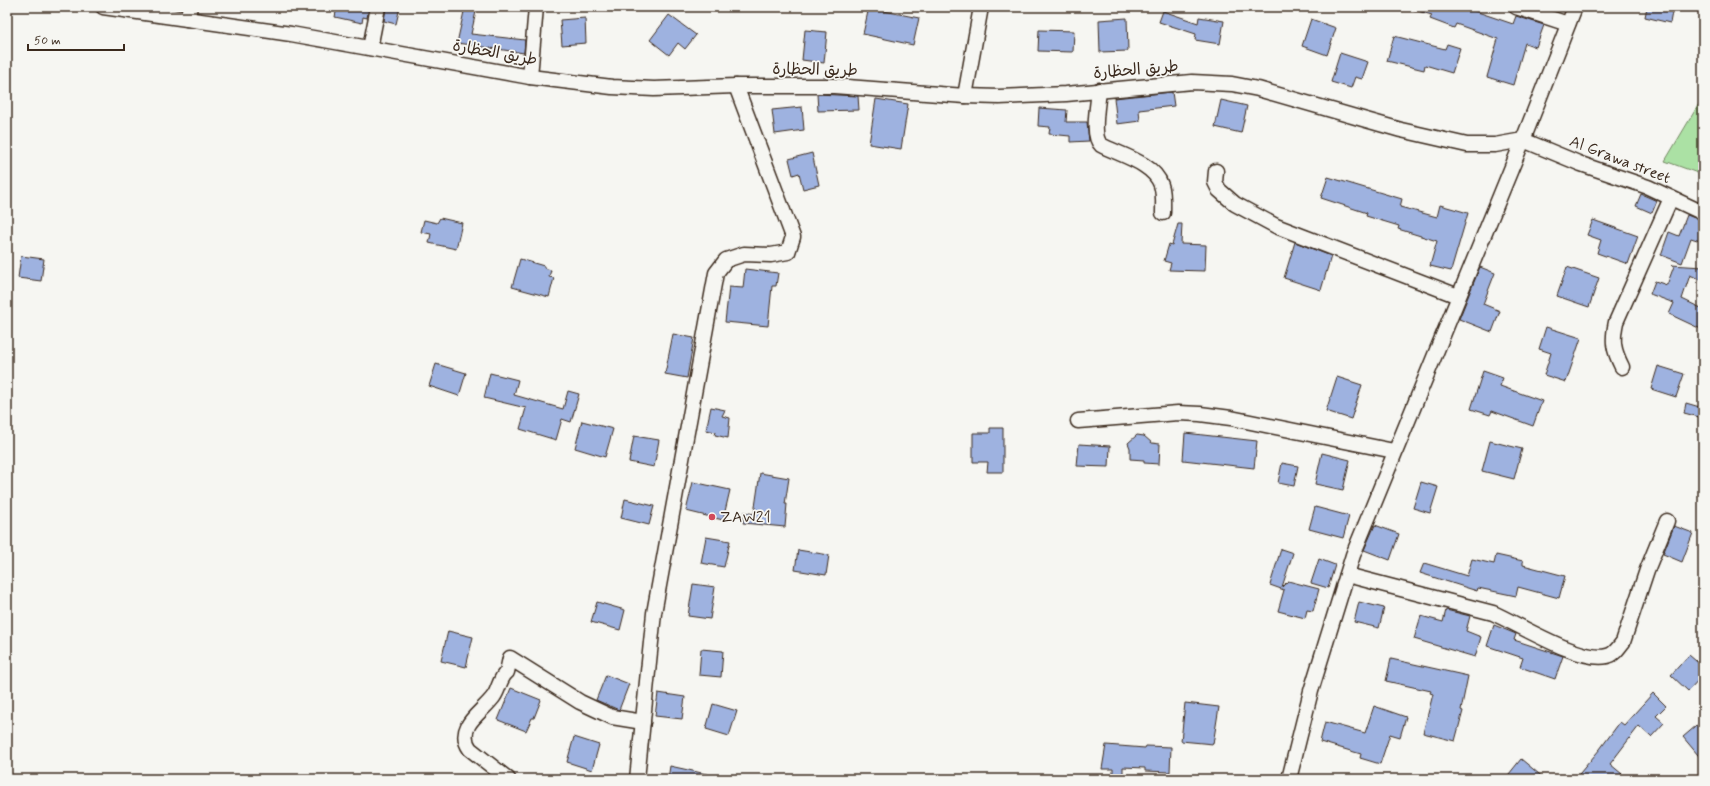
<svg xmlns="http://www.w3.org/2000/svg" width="1710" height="786" viewBox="0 0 1710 786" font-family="Mynerve,'Playpen Sans Arabic',sans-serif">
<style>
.green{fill:#abe1a4;stroke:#738661}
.building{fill:#9eb2e0;stroke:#3b2a1e}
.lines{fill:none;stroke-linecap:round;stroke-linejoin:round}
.minor-casing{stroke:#3b2a1e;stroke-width:17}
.minor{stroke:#f6f6f2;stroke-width:14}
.poi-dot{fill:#d1495b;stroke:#f6f6f2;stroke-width:1.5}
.labels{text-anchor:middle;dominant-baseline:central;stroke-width:3.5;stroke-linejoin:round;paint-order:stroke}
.street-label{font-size:16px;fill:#3b2a1e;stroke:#f6f6f2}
.poi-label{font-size:16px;fill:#3b2a1e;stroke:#f6f6f2;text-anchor:start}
</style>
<rect width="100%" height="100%" fill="#f6f6f2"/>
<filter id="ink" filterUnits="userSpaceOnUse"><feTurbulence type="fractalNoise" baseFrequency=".025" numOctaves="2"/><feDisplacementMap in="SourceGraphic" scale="8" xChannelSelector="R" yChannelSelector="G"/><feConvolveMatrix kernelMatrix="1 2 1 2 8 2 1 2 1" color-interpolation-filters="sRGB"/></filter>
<g filter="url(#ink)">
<path class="green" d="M 1703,97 L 1703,175 L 1665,161 Z"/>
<g class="building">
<path d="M 337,7 L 369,7 L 367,18 L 363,17 L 362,23 L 335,17 Z"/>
<path d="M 386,7 L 400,7 L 396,24 L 384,21 Z"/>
<path d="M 465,7 L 477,7 L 471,34 L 525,40 L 524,53 L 457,43 Z"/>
<path d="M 869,7 L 885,7 L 884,11 L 919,18 L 913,45 L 863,34 Z"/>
<path d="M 1414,7 L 1463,7 L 1513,24 L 1516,16 L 1544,25 L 1536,47 L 1525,43 L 1513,85 L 1487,77 L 1498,39 L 1456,24 L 1454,28 L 1430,19 L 1432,15 L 1414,10 Z"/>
<path d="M 1647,7 L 1673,7 L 1670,23 L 1645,17 Z"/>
<path d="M 1163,11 L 1198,23 L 1199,17 L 1224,21 L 1220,44 L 1195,40 L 1196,34 L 1159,22 Z"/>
<path d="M 669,15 L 696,35 L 685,49 L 678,43 L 669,55 L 650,40 Z"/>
<path d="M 585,18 L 586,43 L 562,45 L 560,20 Z"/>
<path d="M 1127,18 L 1128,51 L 1100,52 L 1099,20 Z"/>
<path d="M 1311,19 L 1336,28 L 1327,55 L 1302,46 Z"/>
<path d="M 805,30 L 827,32 L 824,63 L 802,60 Z"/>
<path d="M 1039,30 L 1074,31 L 1073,52 L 1038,51 Z"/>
<path d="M 1394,36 L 1445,49 L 1447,44 L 1460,48 L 1452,73 L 1425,65 L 1424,70 L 1387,61 Z"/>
<path d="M 1340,53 L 1368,62 L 1362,79 L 1355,77 L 1351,88 L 1331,82 Z"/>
<path d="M 1172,92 L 1174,106 L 1139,110 L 1140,121 L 1117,124 L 1114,98 Z"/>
<path d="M 817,94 L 858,96 L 859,110 L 818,111 Z"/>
<path d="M 876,99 L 908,104 L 901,149 L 869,144 Z"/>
<path d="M 1221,100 L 1247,106 L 1241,133 L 1215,127 Z"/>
<path d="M 802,107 L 804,130 L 775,134 L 772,110 Z"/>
<path d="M 1039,108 L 1067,110 L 1066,122 L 1087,122 L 1089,141 L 1070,142 L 1070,136 L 1049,134 L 1050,127 L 1038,126 Z"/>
<path d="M 812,153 L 819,185 L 803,189 L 799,173 L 793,175 L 789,159 Z"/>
<path d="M 1328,177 L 1402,199 L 1400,207 L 1437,217 L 1440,205 L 1468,213 L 1451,271 L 1430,266 L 1437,241 L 1398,229 L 1399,226 L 1366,216 L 1367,213 L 1321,198 Z"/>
<path d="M 1641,194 L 1657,201 L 1652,213 L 1636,206 Z"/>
<path d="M 1687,215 L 1703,221 L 1703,242 L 1691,238 L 1682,263 L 1661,255 L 1669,232 L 1679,236 Z"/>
<path d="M 440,218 L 462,223 L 456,249 L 429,243 L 431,234 L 421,232 L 424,220 L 437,223 Z"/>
<path d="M 1593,220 L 1638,236 L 1628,264 L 1597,253 L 1601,240 L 1587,235 Z"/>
<path d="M 1178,224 L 1182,224 L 1181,244 L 1206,245 L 1205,271 L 1169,270 L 1171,263 L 1164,261 L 1169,244 L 1172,245 Z"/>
<path d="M 1295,242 L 1331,256 L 1321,290 L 1284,278 Z"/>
<path d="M 21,256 L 44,259 L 41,281 L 18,278 Z"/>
<path d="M 520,259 L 544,266 L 544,268 L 551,270 L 549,277 L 554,278 L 549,297 L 512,287 Z"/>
<path d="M 1671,265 L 1703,267 L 1703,281 L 1690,275 L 1682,299 L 1703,309 L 1703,330 L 1669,314 L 1674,303 L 1650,294 L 1655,281 L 1667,285 L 1674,266 Z"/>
<path d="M 1480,267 L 1495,273 L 1483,304 L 1500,311 L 1492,332 L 1459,319 Z"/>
<path d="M 1567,267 L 1599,278 L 1589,307 L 1557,296 Z"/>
<path d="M 745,269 L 778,273 L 776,286 L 772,286 L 768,326 L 725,322 L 729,287 L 743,288 Z"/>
<path d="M 1546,327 L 1581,338 L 1566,382 L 1544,375 L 1551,353 L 1539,349 Z"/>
<path d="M 673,334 L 694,338 L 687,378 L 665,374 Z"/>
<path d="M 436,364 L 466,373 L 459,396 L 429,386 Z"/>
<path d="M 1658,366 L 1684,374 L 1676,397 L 1651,389 Z"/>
<path d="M 1483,371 L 1503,378 L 1500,386 L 1542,401 L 1533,426 L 1492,411 L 1490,415 L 1471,409 Z"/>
<path d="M 490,373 L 518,380 L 514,395 L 563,409 L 568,391 L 579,394 L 571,422 L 562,419 L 556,440 L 520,429 L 526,408 L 484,398 Z"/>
<path d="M 1337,377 L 1362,385 L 1351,419 L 1326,411 Z"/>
<path d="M 1686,403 L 1703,408 L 1703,418 L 1684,413 Z"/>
<path d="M 711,407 L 725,410 L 722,416 L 730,418 L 728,438 L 715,435 L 716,432 L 706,430 Z"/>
<path d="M 582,421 L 613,429 L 605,457 L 575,448 Z"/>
<path d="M 990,428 L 1003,428 L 1003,472 L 987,472 L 988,462 L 973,462 L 973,433 L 990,433 Z"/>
<path d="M 1185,433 L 1257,441 L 1254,468 L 1183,460 Z"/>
<path d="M 1137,435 L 1144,436 L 1152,443 L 1160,444 L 1159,464 L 1144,463 L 1144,460 L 1130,459 L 1130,448 L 1128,443 Z"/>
<path d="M 634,436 L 659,440 L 654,467 L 629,462 Z"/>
<path d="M 1490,441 L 1522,449 L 1514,479 L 1482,471 Z"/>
<path d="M 1079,444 L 1110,446 L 1109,467 L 1077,466 Z"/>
<path d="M 1322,453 L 1350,460 L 1343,490 L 1315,484 Z"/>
<path d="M 1282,463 L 1298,466 L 1294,486 L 1278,483 Z"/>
<path d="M 760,473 L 789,478 L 785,504 L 787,504 L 785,527 L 743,523 L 744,512 L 754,514 Z"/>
<path d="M 693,482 L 730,490 L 723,520 L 686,511 Z"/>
<path d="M 1421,482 L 1438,487 L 1430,513 L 1413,508 Z"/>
<path d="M 625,499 L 654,506 L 649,525 L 621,518 Z"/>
<path d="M 1315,507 L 1349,516 L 1343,538 L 1309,529 Z"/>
<path d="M 1375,525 L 1399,534 L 1390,560 L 1364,550 Z"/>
<path d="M 1674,526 L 1693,533 L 1682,562 L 1663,554 Z"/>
<path d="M 706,537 L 730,541 L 724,567 L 701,563 Z"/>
<path d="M 1281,549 L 1293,553 L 1282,587 L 1288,581 L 1319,589 L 1313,611 L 1307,610 L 1305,618 L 1278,611 L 1284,590 L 1270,585 Z"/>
<path d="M 798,550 L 829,555 L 826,575 L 795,570 Z"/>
<path d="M 1496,555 L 1523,561 L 1523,565 L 1565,576 L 1559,598 L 1518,587 L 1516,596 L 1478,588 L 1477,591 L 1420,573 L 1424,563 L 1467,576 L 1472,559 L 1494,564 Z"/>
<path d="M 1319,559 L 1335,565 L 1328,588 L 1311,583 Z"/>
<path d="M 693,584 L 715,587 L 710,619 L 688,616 Z"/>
<path d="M 597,602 L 625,610 L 620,630 L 591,622 Z"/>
<path d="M 1359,602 L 1384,608 L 1379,628 L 1354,622 Z"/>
<path d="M 1446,610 L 1470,616 L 1466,631 L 1481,637 L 1475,657 L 1414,639 L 1421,616 L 1443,622 Z"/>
<path d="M 1494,625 L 1516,634 L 1514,640 L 1563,656 L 1555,679 L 1520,667 L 1523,658 L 1487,646 Z"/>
<path d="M 448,631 L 473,637 L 466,667 L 441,661 Z"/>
<path d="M 701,649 L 723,651 L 721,677 L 699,675 Z"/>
<path d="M 1689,655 L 1703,667 L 1703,675 L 1688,691 L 1671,675 Z"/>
<path d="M 1391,659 L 1468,676 L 1461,710 L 1463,711 L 1455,741 L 1423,733 L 1433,694 L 1430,693 L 1431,691 L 1386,681 Z"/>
<path d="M 606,675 L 629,684 L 619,710 L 596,700 Z"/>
<path d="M 511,688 L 541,700 L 534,718 L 532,718 L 526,731 L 498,720 Z"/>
<path d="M 658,693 L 685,697 L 682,719 L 655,716 Z"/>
<path d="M 1653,693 L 1666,706 L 1656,716 L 1664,723 L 1651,737 L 1639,726 L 1610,764 L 1628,779 L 1575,779 L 1600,749 L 1620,722 L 1624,725 Z"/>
<path d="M 1185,703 L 1219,707 L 1213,744 L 1181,741 Z"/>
<path d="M 713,704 L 737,711 L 729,736 L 706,729 Z"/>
<path d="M 1374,706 L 1406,717 L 1400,737 L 1390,734 L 1380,764 L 1360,758 L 1361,754 L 1320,742 L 1325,722 L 1365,733 Z"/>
<path d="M 1703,720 L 1703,761 L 1683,737 Z"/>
<path d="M 574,737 L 599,745 L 592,770 L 567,762 Z"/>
<path d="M 1106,745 L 1145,748 L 1146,746 L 1171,747 L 1170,772 L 1145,771 L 1145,768 L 1123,767 L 1123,776 L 1113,775 L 1113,769 L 1102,769 Z"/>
<path d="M 1521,759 L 1545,779 L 1505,779 Z"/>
<path d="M 670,766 L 711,775 L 711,779 L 668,779 Z"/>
</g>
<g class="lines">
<g class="minor-casing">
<g id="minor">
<path d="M 103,7 L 291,34 L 530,77 L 612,87 L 654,89 L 736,86 L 834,86 L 965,96 L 999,97 L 1066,94 L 1192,82 L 1232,84 L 1258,89 L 1401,130 L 1467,145 L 1495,145 L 1523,140 L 1581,164 L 1648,187 L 1703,213"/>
<path d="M 1516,7 L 1568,24"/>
<path d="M 187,19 L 190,7"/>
<path d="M 370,48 L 378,7"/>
<path d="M 530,77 L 536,7"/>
<path d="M 1099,90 C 1098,104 1091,136 1101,145 C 1120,155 1154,163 1161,185 C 1164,193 1163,204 1163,213"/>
<path d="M 965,96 L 981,7"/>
<path d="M 1216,171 L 1215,182 L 1219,190 L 1235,204 L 1276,226 L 1458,296"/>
<path d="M 1622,367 C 1613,349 1612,341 1616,322 L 1671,198"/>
<path d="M 1078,421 L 1178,413 L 1200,414 L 1231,418 L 1394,451"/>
<path d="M 1347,575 L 1493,613 C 1518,624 1581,663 1607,656 C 1614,655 1618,648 1623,642 L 1647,570 L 1667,521"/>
<path d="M 508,779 L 470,749 C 465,742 464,734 468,726 C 471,718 488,705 494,696 C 499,689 500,677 507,672 L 510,658 L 580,702 L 612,717 L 643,722"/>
<path d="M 637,779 L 654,613 L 716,273 L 726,260 L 744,254 L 771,255 L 788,252 L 793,237 L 736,86"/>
<path d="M 1289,779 L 1311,691 L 1353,555 L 1523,140 L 1575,7"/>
</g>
</g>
<use href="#minor" class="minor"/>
</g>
</g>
<circle class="poi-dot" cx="712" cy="517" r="4"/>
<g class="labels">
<g class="street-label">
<text transform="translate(495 53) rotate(10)">طريق الحظارة</text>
<text transform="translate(815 70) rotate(1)">طريق الحظارة</text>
<text transform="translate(1136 70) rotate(-5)">طريق الحظارة</text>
<text transform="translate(1620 160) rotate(21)">Al Grawa street</text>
</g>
<g class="poi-label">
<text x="720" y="517">ZAW21</text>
</g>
</g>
<rect width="1710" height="786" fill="none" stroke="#f6f6f2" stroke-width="24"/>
<rect x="12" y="12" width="1686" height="762" fill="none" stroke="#3b2a1e" stroke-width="1.5" filter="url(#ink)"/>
<path d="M28 44v6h96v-6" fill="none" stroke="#3b2a1e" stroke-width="2"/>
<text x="34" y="44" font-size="12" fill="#3b2a1e" stroke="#f6f6f2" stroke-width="3" paint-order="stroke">50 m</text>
</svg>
